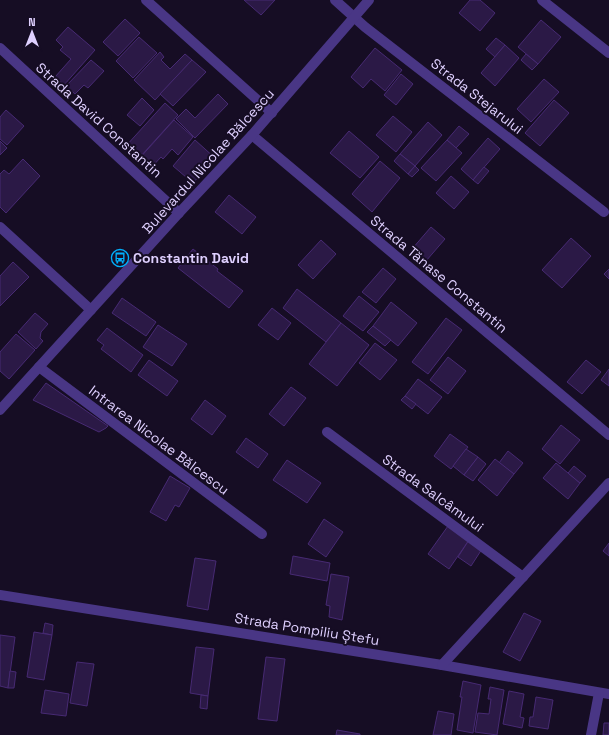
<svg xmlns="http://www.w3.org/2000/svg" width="609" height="735" viewBox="0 0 609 735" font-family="'Space Grotesk',sans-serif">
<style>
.building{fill:#2b1946;stroke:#472a73}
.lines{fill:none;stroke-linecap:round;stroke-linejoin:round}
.street{stroke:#493685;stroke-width:10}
.labels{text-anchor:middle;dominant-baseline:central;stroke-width:4;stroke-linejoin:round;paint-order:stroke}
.street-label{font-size:14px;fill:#dfd0ff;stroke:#160d24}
.poi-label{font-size:14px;font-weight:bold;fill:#dfd0ff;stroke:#160d24;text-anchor:start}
</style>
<rect width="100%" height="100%" fill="#160d24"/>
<g class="building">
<path d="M 244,0 L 275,0 L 261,15 Z"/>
<path d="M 470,0 L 480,0 L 495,13 L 480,31 L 459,13 Z"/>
<path d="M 125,19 L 140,33 L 118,56 L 103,42 Z"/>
<path d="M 541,20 L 561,37 L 538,64 L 518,47 Z"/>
<path d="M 68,27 L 95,50 L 64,85 L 55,77 L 71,59 L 60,50 L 63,47 L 56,40 Z"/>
<path d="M 139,37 L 157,53 L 133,78 L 116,61 Z"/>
<path d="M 496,38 L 505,45 L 495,57 L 486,49 Z"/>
<path d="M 505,45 L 519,58 L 495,86 L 481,73 Z"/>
<path d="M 375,48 L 402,70 L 385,91 L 371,79 L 363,88 L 351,77 Z"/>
<path d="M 160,52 L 164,57 L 161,60 L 170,69 L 185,54 L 192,60 L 155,100 L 134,80 Z"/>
<path d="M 526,54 L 538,64 L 532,70 L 521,60 Z"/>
<path d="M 91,60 L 104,71 L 88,88 L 84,85 L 75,94 L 66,86 Z"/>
<path d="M 192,60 L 206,72 L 173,106 L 160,94 Z"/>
<path d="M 401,74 L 413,84 L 396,105 L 384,95 Z"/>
<path d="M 544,79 L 559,92 L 531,122 L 517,109 Z"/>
<path d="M 218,94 L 228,104 L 195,138 L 176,119 L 186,109 L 195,118 Z"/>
<path d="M 142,98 L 154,110 L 140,126 L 127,115 Z"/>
<path d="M 554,100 L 569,113 L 540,146 L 525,133 Z"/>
<path d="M 165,103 L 178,115 L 140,157 L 138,155 L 136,157 L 125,147 Z"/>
<path d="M 6,110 L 24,126 L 7,145 L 0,139 L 0,117 Z"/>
<path d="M 393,116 L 412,132 L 396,152 L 376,135 Z"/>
<path d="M 174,120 L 193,137 L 178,155 L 172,149 L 163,159 L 161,157 L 149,170 L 138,160 Z"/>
<path d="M 428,122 L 442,135 L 415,166 L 400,154 Z"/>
<path d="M 459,126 L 469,134 L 456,148 L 447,140 Z"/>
<path d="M 349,131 L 379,157 L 360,178 L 330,153 Z"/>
<path d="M 488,138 L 500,149 L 473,180 L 461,169 Z"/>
<path d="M 195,140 L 215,158 L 193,183 L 173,166 Z"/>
<path d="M 447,140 L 462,153 L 436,181 L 421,168 Z"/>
<path d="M 0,141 L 7,148 L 0,155 Z"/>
<path d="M 400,154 L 415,166 L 408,174 L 394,161 Z"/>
<path d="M 23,159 L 40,176 L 6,213 L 0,207 L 0,174 L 4,170 L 9,174 Z"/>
<path d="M 380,161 L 400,178 L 372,212 L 352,194 Z"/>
<path d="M 415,166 L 419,170 L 412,177 L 408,174 Z"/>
<path d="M 484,167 L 489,171 L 478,184 L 473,180 Z"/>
<path d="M 451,176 L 469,192 L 454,209 L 436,193 Z"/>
<path d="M 229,195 L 256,217 L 242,234 L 215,212 Z"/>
<path d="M 431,227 L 445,239 L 426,261 L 412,249 Z"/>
<path d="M 571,238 L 591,256 L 562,288 L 542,270 Z"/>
<path d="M 321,240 L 336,254 L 313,279 L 298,265 Z"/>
<path d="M 193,249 L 218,269 L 217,271 L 243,291 L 229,308 L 178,268 Z"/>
<path d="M 13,262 L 29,277 L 0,306 L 0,276 Z"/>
<path d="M 383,268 L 396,279 L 376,303 L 362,292 Z"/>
<path d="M 609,269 L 609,279 L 604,274 Z"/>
<path d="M 297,289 L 341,323 L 326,342 L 283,308 Z"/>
<path d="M 359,296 L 379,312 L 363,331 L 343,316 Z"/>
<path d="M 122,298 L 156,322 L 146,336 L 112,313 Z"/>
<path d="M 391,302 L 417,323 L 398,346 L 373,326 Z"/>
<path d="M 272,308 L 291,323 L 278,340 L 258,325 Z"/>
<path d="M 35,313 L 48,324 L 41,332 L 40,338 L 43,341 L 36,349 L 18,332 Z"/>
<path d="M 446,318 L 462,330 L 428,374 L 412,362 Z"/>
<path d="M 341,323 L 369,345 L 337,386 L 309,364 Z"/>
<path d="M 158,325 L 187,344 L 172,366 L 143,347 Z"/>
<path d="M 373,326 L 391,340 L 385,346 L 367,332 Z"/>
<path d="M 107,328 L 143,355 L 131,372 L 101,349 L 104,345 L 97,340 Z"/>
<path d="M 16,334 L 35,350 L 9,379 L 0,371 L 0,352 Z"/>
<path d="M 375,343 L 397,360 L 380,380 L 359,363 Z"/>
<path d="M 448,357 L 466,371 L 448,394 L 430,380 Z"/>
<path d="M 149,360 L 178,381 L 167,396 L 138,375 Z"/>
<path d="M 586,360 L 601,372 L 582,394 L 567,382 Z"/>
<path d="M 609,369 L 609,386 L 601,380 Z"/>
<path d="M 418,379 L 442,397 L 428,414 L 405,396 Z"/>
<path d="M 46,383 L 108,426 L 106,428 L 99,432 L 33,400 Z"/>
<path d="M 291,387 L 306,398 L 284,426 L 269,414 Z"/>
<path d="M 405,396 L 416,404 L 412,409 L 401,400 Z"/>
<path d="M 205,400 L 226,416 L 212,435 L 191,419 Z"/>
<path d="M 561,425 L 580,440 L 560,464 L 542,449 Z"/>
<path d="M 450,434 L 468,447 L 451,469 L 434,456 Z"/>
<path d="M 246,438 L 268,454 L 258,468 L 236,452 Z"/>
<path d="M 466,449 L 478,457 L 464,475 L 453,466 Z"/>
<path d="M 508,451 L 523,463 L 514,474 L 499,463 Z"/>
<path d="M 478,457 L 486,464 L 473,481 L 464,475 Z"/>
<path d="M 495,459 L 514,474 L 497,496 L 478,480 Z"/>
<path d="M 287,460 L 321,483 L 307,503 L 273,480 Z"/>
<path d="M 556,463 L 580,483 L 568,499 L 543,478 Z"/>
<path d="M 574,466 L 586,476 L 580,483 L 568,473 Z"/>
<path d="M 170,476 L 190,488 L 179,507 L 175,505 L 166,521 L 150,512 Z"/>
<path d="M 324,519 L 343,532 L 326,557 L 308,544 Z"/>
<path d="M 448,526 L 469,540 L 449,569 L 428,554 Z"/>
<path d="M 469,540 L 482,549 L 471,566 L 458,557 Z"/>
<path d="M 609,543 L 609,556 L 603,551 Z"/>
<path d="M 293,556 L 330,563 L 327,581 L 290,574 Z"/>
<path d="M 195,558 L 216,561 L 208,610 L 187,606 Z"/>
<path d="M 331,574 L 349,577 L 342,620 L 329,617 L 330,606 L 326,605 Z"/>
<path d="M 524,613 L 541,621 L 520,661 L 503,652 Z"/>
<path d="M 45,623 L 53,625 L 52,635 L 43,633 Z"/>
<path d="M 34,632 L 52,635 L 44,680 L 27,677 Z"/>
<path d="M 0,635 L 15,637 L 8,688 L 0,686 Z"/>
<path d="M 196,647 L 214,649 L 208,696 L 190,693 Z"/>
<path d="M 266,657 L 285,659 L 277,721 L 258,719 Z"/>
<path d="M 77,662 L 94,664 L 87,706 L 70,703 Z"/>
<path d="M 10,671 L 16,672 L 14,688 L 8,688 Z"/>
<path d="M 463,681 L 481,685 L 473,733 L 457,730 L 462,697 L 460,697 Z"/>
<path d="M 490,687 L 504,690 L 497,735 L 475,732 L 478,713 L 489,714 L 491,699 L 488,699 Z"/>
<path d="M 45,690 L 69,694 L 66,716 L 41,713 Z"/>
<path d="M 509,691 L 524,694 L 520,717 L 524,718 L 522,728 L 503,724 Z"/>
<path d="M 201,695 L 208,696 L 207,709 L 200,708 Z"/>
<path d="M 536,697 L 553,700 L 548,729 L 529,726 L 530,717 L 533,717 Z"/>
<path d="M 438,711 L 454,714 L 451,735 L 433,735 Z"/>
<path d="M 604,723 L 609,723 L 609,735 L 603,735 Z"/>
<path d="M 337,730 L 360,734 L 360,735 L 336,735 Z"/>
</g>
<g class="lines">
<g class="street">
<path d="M 146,0 L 272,113"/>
<path d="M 335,0 L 365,27 L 604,212"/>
<path d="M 542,0 L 609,53"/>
<path d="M 0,48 L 179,213"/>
<path d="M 252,135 L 609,435"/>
<path d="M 0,227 L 91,310"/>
<path d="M 39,367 L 262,534"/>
<path d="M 0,410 L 179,213 L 252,135 L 369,0"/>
<path d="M 327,432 L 523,577"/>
<path d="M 0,595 L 442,665 L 609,694"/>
<path d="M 442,665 L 609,483"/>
<path d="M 591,735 L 599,693"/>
</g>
</g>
<defs>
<g id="bus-ring" transform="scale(0.9)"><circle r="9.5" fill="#160d24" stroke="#00affb" stroke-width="1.5"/><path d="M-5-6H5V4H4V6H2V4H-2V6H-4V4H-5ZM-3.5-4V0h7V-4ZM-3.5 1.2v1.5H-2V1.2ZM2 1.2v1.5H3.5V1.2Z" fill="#00affb"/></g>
</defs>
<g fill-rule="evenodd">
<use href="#bus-ring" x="120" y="258"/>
</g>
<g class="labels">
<g class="street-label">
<text transform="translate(477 96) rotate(38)">Strada Stejarului</text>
<text transform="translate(99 120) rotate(42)">Strada David Constantin</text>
<text transform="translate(208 161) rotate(-48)">Bulevardul Nicolae Bălcescu</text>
<text transform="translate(439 274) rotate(40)">Strada Tănase Constantin</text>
<text transform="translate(159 440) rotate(37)">Intrarea Nicolae Bălcescu</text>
<text transform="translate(433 493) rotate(36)">Strada Salcâmului</text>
<text transform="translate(307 629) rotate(9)">Strada Pompiliu Ștefu</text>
</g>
<g class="poi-label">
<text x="133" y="258">Constantin David</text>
</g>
</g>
<g transform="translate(32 32)" stroke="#160d24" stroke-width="3" paint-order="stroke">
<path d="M0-3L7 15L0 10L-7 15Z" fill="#dfd0ff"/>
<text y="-6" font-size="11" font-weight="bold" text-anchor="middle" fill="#dfd0ff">N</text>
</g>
</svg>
